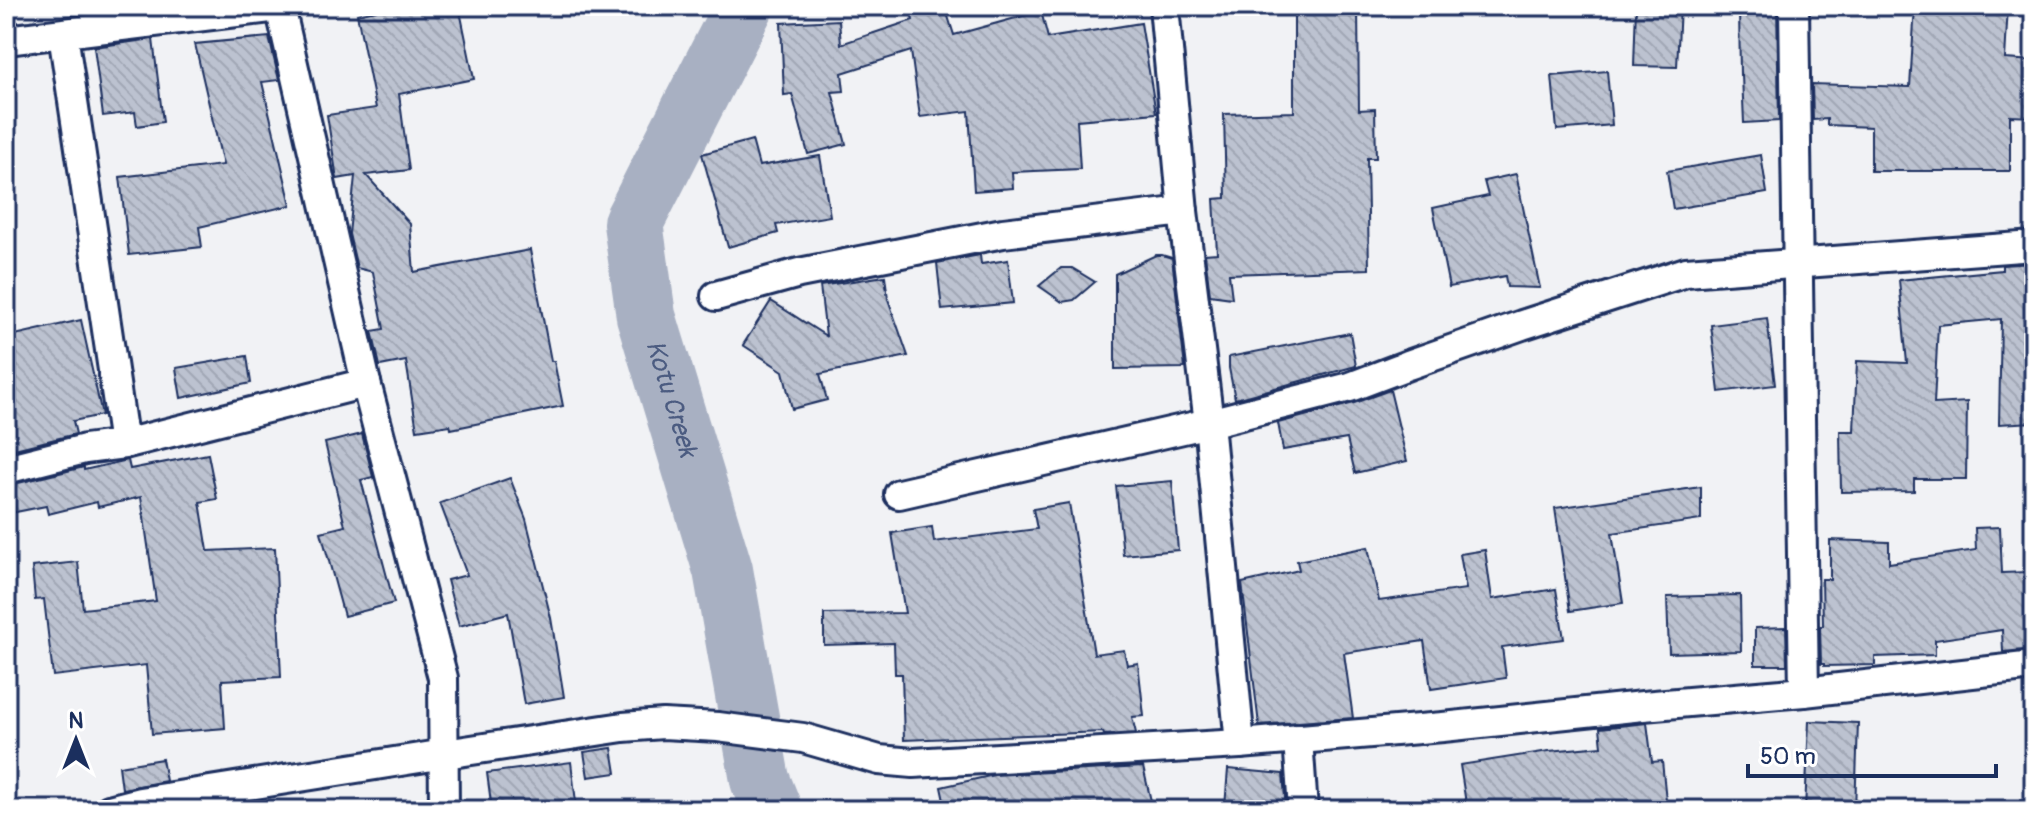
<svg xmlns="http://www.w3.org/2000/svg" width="2040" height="816" viewBox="0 0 2040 816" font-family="Pangolin,sans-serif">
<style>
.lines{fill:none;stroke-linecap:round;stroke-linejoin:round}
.river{stroke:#a8b0c2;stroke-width:60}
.building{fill:url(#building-back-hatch);stroke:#1b2f5e;stroke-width:2}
.street-casing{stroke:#1b2f5e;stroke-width:34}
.street{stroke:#fff;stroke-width:28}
.labels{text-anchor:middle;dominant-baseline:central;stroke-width:6;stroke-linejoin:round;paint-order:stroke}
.water-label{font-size:26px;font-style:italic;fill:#4c5c81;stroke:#fff}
</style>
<defs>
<pattern id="building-back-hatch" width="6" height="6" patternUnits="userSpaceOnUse" patternTransform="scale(2)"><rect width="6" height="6" fill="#bcc2d0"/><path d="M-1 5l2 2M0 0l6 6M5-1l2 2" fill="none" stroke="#a1a7b5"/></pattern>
</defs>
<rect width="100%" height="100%" fill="#f1f2f5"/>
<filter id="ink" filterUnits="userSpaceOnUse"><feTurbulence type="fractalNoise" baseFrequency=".0125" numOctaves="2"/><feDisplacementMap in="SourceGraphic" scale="16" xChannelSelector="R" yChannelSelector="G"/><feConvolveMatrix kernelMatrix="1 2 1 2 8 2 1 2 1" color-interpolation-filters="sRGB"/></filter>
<g filter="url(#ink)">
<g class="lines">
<path class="river" id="s1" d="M 744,6 L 633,223 L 646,316 L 723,570 L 760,780 L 772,810"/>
</g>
<g class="building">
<path d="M 395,6 L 459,6 L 474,79 L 399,94 L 409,170 L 366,175 L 410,224 L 414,272 L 530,250 L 551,361 L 554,361 L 563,406 L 451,429 L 450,425 L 417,430 L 406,361 L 380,366 L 372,331 L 384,329 L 373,272 L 357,268 L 349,234 L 355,176 L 337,179 L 327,115 L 376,108 L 357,14 Z"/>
<path d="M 932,6 L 935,6 L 937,13 L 946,10 L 954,35 L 1041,11 L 1048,38 L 1141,23 L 1156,113 L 1077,120 L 1080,169 L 1012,172 L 1013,188 L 974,191 L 969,111 L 920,117 L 911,51 L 842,73 L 844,91 L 832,92 L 846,144 L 808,154 L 792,94 L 784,95 L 781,23 L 839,20 L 841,44 L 913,20 L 911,13 Z"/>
<path d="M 1294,6 L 1358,6 L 1359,110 L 1375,109 L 1376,158 L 1367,158 L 1369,269 L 1229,274 L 1232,298 L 1210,295 L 1205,254 L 1217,253 L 1214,199 L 1226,198 L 1224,114 L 1294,112 Z"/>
<path d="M 1636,6 L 1680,6 L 1677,67 L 1634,66 Z"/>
<path d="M 1739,6 L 1777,6 L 1779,121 L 1744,123 L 1742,75 L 1740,75 Z"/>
<path d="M 1915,6 L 2008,6 L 2005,59 L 2034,61 L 2034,117 L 2010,116 L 2010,171 L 1871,171 L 1871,127 L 1827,125 L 1827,119 L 1813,120 L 1812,84 L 1910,87 Z"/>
<path d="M 269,37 L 279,80 L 262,82 L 291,205 L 199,227 L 202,247 L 129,255 L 120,177 L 223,165 L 195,44 Z"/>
<path d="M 153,39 L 163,122 L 137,126 L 135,112 L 103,116 L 94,47 Z"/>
<path d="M 1607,71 L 1612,125 L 1557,130 L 1552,76 Z"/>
<path d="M 752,140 L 759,166 L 820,156 L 830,216 L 776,225 L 778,233 L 728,247 L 702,154 Z"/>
<path d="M 1761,155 L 1767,193 L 1673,209 L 1667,171 Z"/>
<path d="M 1516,174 L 1540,288 L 1507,287 L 1505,276 L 1449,287 L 1433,208 L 1488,196 L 1484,181 Z"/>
<path d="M 980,255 L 981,264 L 1008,260 L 1013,303 L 942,310 L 937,263 Z"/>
<path d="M 1156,255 L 1162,255 L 1172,258 L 1185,368 L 1115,369 L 1115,274 Z"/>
<path d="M 2034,263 L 2034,422 L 1999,424 L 2001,319 L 1938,325 L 1934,404 L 1967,402 L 1966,479 L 1914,479 L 1914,491 L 1841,492 L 1840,431 L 1854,431 L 1857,361 L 1907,363 L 1899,280 L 2002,270 L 2002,265 Z"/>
<path d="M 1061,268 L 1072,268 L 1095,282 L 1074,300 L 1062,302 L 1039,286 Z"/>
<path d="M 885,276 L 888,299 L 908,356 L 820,374 L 827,400 L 792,409 L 783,371 L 743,345 L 771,301 L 826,336 L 820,286 Z"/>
<path d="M 1767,318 L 1775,385 L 1719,392 L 1711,325 Z"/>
<path d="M 81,320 L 102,415 L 73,421 L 76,434 L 6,451 L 6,337 Z"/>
<path d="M 1350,333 L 1356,366 L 1235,399 L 1229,368 L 1229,357 Z"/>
<path d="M 247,356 L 251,383 L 181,398 L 176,368 Z"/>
<path d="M 1390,390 L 1407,461 L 1355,473 L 1347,439 L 1283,450 L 1278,423 L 1354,403 Z"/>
<path d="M 362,434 L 373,477 L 361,480 L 394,603 L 344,616 L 321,532 L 345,526 L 325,443 Z"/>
<path d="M 208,454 L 217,499 L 200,502 L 208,551 L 275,548 L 281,677 L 222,680 L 225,728 L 152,734 L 146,665 L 53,676 L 44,599 L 35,600 L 32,567 L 78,562 L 83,609 L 156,601 L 141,497 L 98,507 L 97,502 L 48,514 L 46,506 L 6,514 L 6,486 L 84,467 L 84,470 L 128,460 L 130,469 Z"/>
<path d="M 510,478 L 526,519 L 551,618 L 564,697 L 524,704 L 508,613 L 459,626 L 447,580 L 467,575 L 440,503 Z"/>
<path d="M 1172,481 L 1178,550 L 1123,555 L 1116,486 Z"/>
<path d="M 1701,487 L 1701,520 L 1612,533 L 1623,603 L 1570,611 L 1555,508 Z"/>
<path d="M 1069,503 L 1094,654 L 1124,650 L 1127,665 L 1138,663 L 1144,716 L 1132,717 L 1136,733 L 1104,735 L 1103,732 L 904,740 L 902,674 L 895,674 L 894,643 L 824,645 L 824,614 L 905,613 L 892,533 L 932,527 L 934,542 L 1037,529 L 1033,509 Z"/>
<path d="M 2000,527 L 2002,573 L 2027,572 L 2028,588 L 2034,587 L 2034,649 L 2003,652 L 2002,630 L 1935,640 L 1935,655 L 1875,657 L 1875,665 L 1824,666 L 1824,664 L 1821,664 L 1820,626 L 1823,626 L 1822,579 L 1830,579 L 1830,540 L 1889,542 L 1889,563 L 1976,550 L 1975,528 Z"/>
<path d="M 1368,547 L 1379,601 L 1466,589 L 1460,554 L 1485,550 L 1492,599 L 1556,589 L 1564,639 L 1502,647 L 1506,678 L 1431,689 L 1424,641 L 1344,653 L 1353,718 L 1259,725 L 1242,583 L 1299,570 L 1297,561 Z"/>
<path d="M 1740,595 L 1741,651 L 1669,653 L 1667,597 Z"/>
<path d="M 1786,627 L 1787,665 L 1755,665 L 1755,628 Z"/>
<path d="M 1809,721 L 1858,723 L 1855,810 L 1805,810 Z"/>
<path d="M 1647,723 L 1652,762 L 1662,761 L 1667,810 L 1467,810 L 1460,765 L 1549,751 L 1602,746 L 1600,728 Z"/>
<path d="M 612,748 L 616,773 L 588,777 L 584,752 Z"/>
<path d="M 162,759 L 166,781 L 122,789 L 119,766 Z"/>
<path d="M 571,762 L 577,810 L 492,810 L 487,773 Z"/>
<path d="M 1143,767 L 1151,801 L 1108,810 L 946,810 L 941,787 L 994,775 Z"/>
<path d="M 1228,769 L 1283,774 L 1286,810 L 1225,807 Z"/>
</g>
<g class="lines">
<g class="street-casing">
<g id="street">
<path d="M 1164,6 L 1183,211 L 1209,423 L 1240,744"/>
<path d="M 1794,6 L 1804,692"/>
<path d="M 280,7 L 366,383 L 443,678 L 444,810"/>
<path d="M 63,34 L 124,444"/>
<path d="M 6,40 L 287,6"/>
<path d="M 716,296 L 799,273 L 1003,233 L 1183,211"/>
<path d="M 6,469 L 85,449 L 124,444 L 366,383"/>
<path d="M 899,494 L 1209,423 L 1350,387 L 1408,365 L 1522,325 L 1686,272 L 2034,246"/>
<path d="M 1298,739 L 1303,810"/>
<path d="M 109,810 L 140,802 L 445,754 L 623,727 L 663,724 L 718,727 L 803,738 L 879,760 L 913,763 L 1240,744 L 1443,727 L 1643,706 L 1804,692 L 2034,666"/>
</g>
</g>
<use href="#street" class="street"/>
</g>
</g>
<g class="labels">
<g class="water-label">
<text stroke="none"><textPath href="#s1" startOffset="424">Kotu Creek</textPath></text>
</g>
</g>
<rect width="2040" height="816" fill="none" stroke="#fff" stroke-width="32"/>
<rect x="16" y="16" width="2008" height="784" fill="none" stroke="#1b2f5e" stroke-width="3" filter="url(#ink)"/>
<g transform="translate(76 740)" stroke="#ffffff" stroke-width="6" paint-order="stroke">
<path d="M0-6L14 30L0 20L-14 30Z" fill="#1b2f5e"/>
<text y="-12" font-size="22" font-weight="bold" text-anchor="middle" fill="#1b2f5e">N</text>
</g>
<path d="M1748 764v12h248v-12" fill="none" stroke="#1b2f5e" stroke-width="4"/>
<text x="1760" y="764" font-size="24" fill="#1b2f5e" stroke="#ffffff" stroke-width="6" paint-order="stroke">50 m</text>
</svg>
